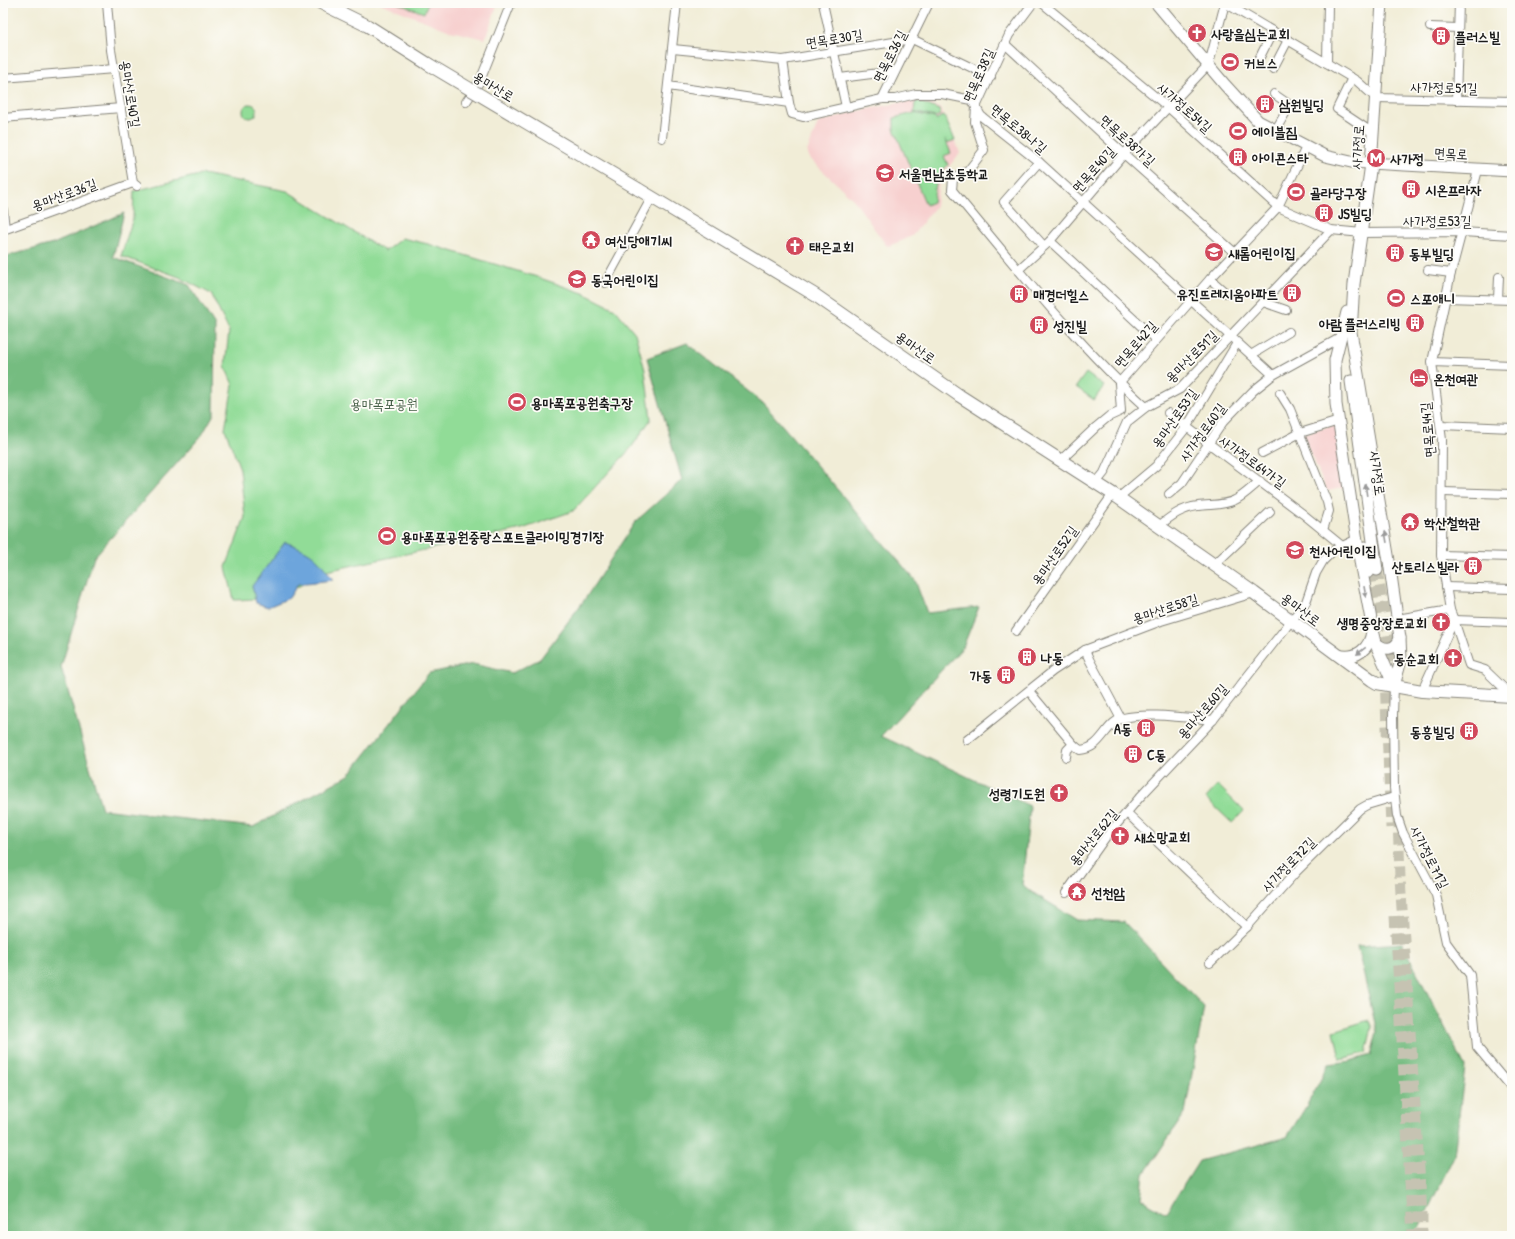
<svg xmlns="http://www.w3.org/2000/svg" width="1515" height="1239" viewBox="0 0 1515 1239" font-family="'Patrick Hand','Poor Story',sans-serif">
<style>
.built{fill:#f7d0cf}
.green{fill:#91dc97;stroke:#567c5a}
.forest{fill:#74bc80;stroke:#486c4e}
.water{fill:#6da5dc;stroke:#44607c}
.lines{fill:none;stroke-linecap:round;stroke-linejoin:round}
.secondary-tunnel{stroke:#c6c3b2;stroke-width:11;stroke-dasharray:11 5.5;stroke-linecap:butt}
.street-casing{stroke:#86847a;stroke-width:10}
.secondary-casing{stroke:#86847a;stroke-width:13}
.primary-casing{stroke:#86847a;stroke-width:14}
.street{stroke:#fff;stroke-width:8}
.secondary{stroke:#fff;stroke-width:11}
.primary{stroke:#fff;stroke-width:12}
.primary-bridge-casing{stroke:#86847a;stroke-width:14;stroke-linecap:butt}
.primary-bridge{stroke:#fff;stroke-width:12}
.oneway{fill:#999}
.labels{text-anchor:middle;dominant-baseline:central;stroke-width:3.5;stroke-linejoin:round;paint-order:stroke}
.poi-label{font-size:14px;font-weight:bold;fill:#1c1c1c;stroke:#fdfcf7;text-anchor:start}
.street-label{font-size:14px;fill:#1c1c1c;stroke:#fdfcf7}
.park-label{font-size:14px;fill:#455f47;stroke:#fdfcf7}
</style>
<rect width="100%" height="100%" fill="#fdfcf7"/>
<filter id="ink" filterUnits="userSpaceOnUse"><feTurbulence type="fractalNoise" baseFrequency=".025" numOctaves="2"/><feDisplacementMap in="SourceGraphic" scale="8" xChannelSelector="R" yChannelSelector="G"/><feConvolveMatrix kernelMatrix="1 2 1 2 8 2 1 2 1" color-interpolation-filters="sRGB"/></filter>
<filter id="wash" filterUnits="userSpaceOnUse"><feTurbulence type="fractalNoise" baseFrequency=".012" numOctaves="4" result="noise"/><feDisplacementMap in="SourceGraphic" scale="16" xChannelSelector="R" yChannelSelector="G"/><feGaussianBlur stdDeviation="0.9" result="paint"/><feColorMatrix in="noise" values="0 0 0 0 0 0 0 0 0 0 0 0 0 0 0 0 0 1.4 0 .05"/><feComposite in="paint" operator="in"/></filter>
<g filter="url(#wash)">
<rect width="100%" height="100%" fill="#f1edd7"/>
<g class="built">
<path d="M 380,3 L 498,3 L 485,39 L 450,31 Z"/>
<path d="M 919,99 L 941,109 L 960,153 L 942,175 L 939,182 L 936,206 L 912,236 L 889,246 L 886,245 L 853,199 L 809,158 L 807,152 L 818,123 L 853,112 Z"/>
<path d="M 1337,424 L 1348,487 L 1327,491 L 1302,434 Z"/>
</g>
<g class="green">
<path d="M 397,3 L 428,3 L 424,13 Z"/>
<path d="M 918,101 L 939,110 L 941,115 L 935,117 L 914,112 L 915,103 Z"/>
<circle cx="250" cy="111" r="7"/>
<path d="M 914,113 L 935,118 L 937,121 L 936,119 L 944,116 L 955,140 L 947,143 L 945,139 L 951,153 L 944,156 L 948,165 C 936,175 935,188 933,202 L 926,205 L 894,129 L 894,118 Z"/>
<path d="M 203,174 L 287,191 L 385,251 L 402,238 L 428,244 L 534,276 L 583,293 L 615,309 L 635,333 L 645,370 L 651,419 L 631,448 L 573,511 L 522,529 L 322,572 L 280,598 L 234,600 L 226,567 L 245,517 L 240,469 L 225,429 L 233,385 L 225,366 L 229,331 L 211,294 L 179,277 L 121,256 L 133,218 L 134,191 Z"/>
<path d="M 1086,373 L 1104,386 L 1094,400 L 1076,387 Z"/>
<path d="M 1218,785 L 1244,811 L 1232,823 L 1206,798 Z"/>
<path d="M 1369,1020 L 1372,1027 L 1366,1053 L 1340,1059 L 1334,1031 Z"/>
</g>
<path class="forest" d="M 124,213 L 113,257 L 189,285 L 215,326 L 214,414 L 202,435 L 94,557 L 61,667 L 102,809 L 253,827 L 349,775 L 429,673 L 473,664 L 512,673 L 540,659 L 585,599 L 635,522 L 682,480 L 647,358 L 687,343 L 763,403 L 915,580 L 927,613 L 979,607 L 963,647 L 881,736 L 1030,806 L 1022,886 L 1077,920 L 1124,922 L 1204,1007 L 1185,1113 L 1144,1174 L 1141,1199 L 1166,1213 L 1199,1161 L 1287,1137 L 1307,1105 L 1329,1064 L 1351,1061 L 1371,1055 L 1377,1032 L 1357,946 L 1402,943 L 1465,1067 L 1454,1156 L 1415,1236 L 3,1236 L 3,257 L 53,244 Z"/>
<path class="water" d="M 285,542 C 312,552 317,556 333,580 L 298,584 L 289,598 L 268,607 L 256,603 L 252,586 Z"/>
</g>
<g filter="url(#ink)">
<g class="lines">
<g class="secondary-tunnel">
<path d="M 1377,570 L 1392,659 L 1393,684"/>
<path d="M 1369,572 L 1381,647"/>
<path d="M 1385,676 L 1391,828"/>
<path d="M 1398,817 L 1400,878 L 1422,1214 L 1422,1236"/>
<path d="M 1395,916 L 1413,1236"/>
</g>
<g class="street-casing">
<g id="street">
<path d="M 107,3 L 111,50 L 133,183 L 137,186"/>
<path d="M 823,3 L 846,107"/>
<path d="M 1033,3 L 1009,35 L 976,107 L 975,122 L 984,150 L 968,171 L 953,179 L 952,190 C 1014,264 1074,342 1146,407"/>
<path d="M 1042,3 L 1169,108 L 1278,207 L 1331,230 L 1362,233 L 1462,232 L 1512,235"/>
<path d="M 1225,3 L 1357,81 L 1376,98 L 1512,101"/>
<path d="M 1430,27 L 1458,28"/>
<path d="M 1005,44 L 1124,154 L 1235,253"/>
<path d="M 673,49 L 783,60 L 912,39 L 991,77"/>
<path d="M 783,60 L 789,103"/>
<path d="M 1257,63 L 1273,31"/>
<path d="M 1327,63 L 1328,3"/>
<path d="M 1273,69 L 1288,40"/>
<path d="M 3,78 L 114,69"/>
<path d="M 840,78 L 895,71"/>
<path d="M 1352,78 L 1337,109 L 1373,133"/>
<path d="M 668,86 L 789,103 L 792,114 L 803,117 L 882,99 L 895,99 L 916,94 L 942,94 L 972,100 L 981,116 L 1039,162 L 1273,375"/>
<path d="M 1274,94 L 1290,105 L 1275,131"/>
<path d="M 882,99 L 929,3"/>
<path d="M 1456,100 L 1459,3"/>
<path d="M 466,102 L 480,81 L 511,3"/>
<path d="M 3,118 L 121,108"/>
<path d="M 662,138 L 677,3"/>
<path d="M 1039,162 L 1004,202 L 1044,246"/>
<path d="M 3,210 L 5,229"/>
<path d="M 3,230 L 133,183"/>
<path d="M 1050,241 L 1156,340"/>
<path d="M 1018,270 L 1050,241 L 1124,154 L 1209,64 L 1225,3"/>
<path d="M 1428,270 L 1451,273"/>
<path d="M 1210,279 L 1226,293"/>
<path d="M 605,283 L 652,197"/>
<path d="M 1446,298 L 1512,300"/>
<path d="M 1498,299 L 1499,277"/>
<path d="M 1263,302 L 1286,310"/>
<path d="M 1251,355 L 1289,332"/>
<path d="M 1432,362 L 1512,365"/>
<path d="M 1280,393 L 1290,409 L 1327,502 L 1329,511 L 1323,530"/>
<path d="M 1168,413 L 1303,514 L 1341,545"/>
<path d="M 1441,425 L 1512,428"/>
<path d="M 1262,453 L 1300,433 L 1339,421"/>
<path d="M 1061,460 L 1096,427 L 1108,417 L 1121,411 L 1119,383 L 1210,279 L 1278,207 L 1306,147"/>
<path d="M 1096,483 L 1104,473 L 1127,422 L 1146,407 L 1180,389 L 1331,230"/>
<path d="M 1443,492 L 1512,494"/>
<path d="M 1169,494 L 1182,483 L 1223,422 L 1253,391 L 1273,375 L 1340,338"/>
<path d="M 1118,498 L 1156,466 L 1186,428 L 1237,343"/>
<path d="M 1159,526 C 1171,516 1182,508 1198,506 C 1211,504 1223,506 1235,500 C 1244,496 1252,487 1260,481"/>
<path d="M 1441,555 L 1512,557"/>
<path d="M 1214,565 L 1270,512"/>
<path d="M 1446,587 L 1512,589"/>
<path d="M 1397,619 L 1450,610"/>
<path d="M 1512,622 L 1454,620 L 1469,665 L 1485,670 L 1512,696"/>
<path d="M 1016,631 L 1113,494"/>
<path d="M 1085,650 L 1090,661 L 1121,719"/>
<path d="M 1394,686 L 1393,715 L 1394,788 L 1397,816 L 1403,833 L 1436,895 L 1446,942 L 1470,975 L 1477,1047 L 1512,1089"/>
<path d="M 1029,691 L 1073,744"/>
<path d="M 1422,691 L 1454,620 L 1450,610 L 1441,555 L 1442,440 L 1432,362 L 1451,273 L 1478,170"/>
<path d="M 967,740 L 1053,671 L 1085,650 L 1161,621 L 1254,593"/>
<path d="M 1066,757 L 1067,750 L 1073,744 L 1080,750 C 1102,749 1105,723 1123,718 C 1148,712 1186,718 1213,720"/>
<path d="M 1127,813 L 1247,927"/>
<path d="M 1066,893 L 1105,838 L 1140,797 L 1213,720 L 1306,602 L 1316,573 L 1323,561 L 1334,550 L 1357,539"/>
<path d="M 1210,963 L 1247,927 L 1296,872 L 1360,809 L 1367,805 L 1394,797"/>
</g>
</g>
<g class="secondary-casing">
<g id="secondary">
<path d="M 1156,3 L 1225,85 L 1258,121 L 1325,156 L 1351,162 L 1512,171"/>
<path d="M 1382,3 L 1371,164 L 1354,284 L 1351,332 L 1389,561 L 1400,638 L 1401,660 L 1394,686"/>
<path d="M 1347,312 L 1335,360 L 1336,404 L 1361,567 L 1373,630 L 1377,647 L 1394,686"/>
<path d="M 1351,381 L 1377,570"/>
<path d="M 1365,547 L 1369,572"/>
<path d="M 1375,642 C 1383,651 1396,651 1400,638"/>
<path d="M 1338,655 C 1356,660 1370,649 1372,631"/>
</g>
</g>
<g class="primary-casing">
<g id="primary">
<path d="M 321,3 L 368,26 L 428,64"/>
<path d="M 638,189 L 815,295 L 960,396 L 1113,494 L 1254,593 L 1372,680 L 1377,683 L 1422,691 L 1512,696"/>
</g>
</g>
<use href="#street" class="street"/>
<use href="#secondary" class="secondary"/>
<use href="#primary" class="primary"/>
<g class="primary-bridge-casing">
<path id="primary-bridge" d="M 428,64 L 638,189"/>
</g>
<use href="#primary-bridge" class="primary-bridge"/>
</g>
<defs><path id="oneway-solid" d="M-6-.8H1V-3.2L6.5 0L1 3.2V.8H-6Z"/></defs>
<g class="oneway">
<use href="#oneway-solid" transform="translate(1366 490) rotate(-98)"/>
<use href="#oneway-solid" transform="translate(1386 537) rotate(-99)"/>
<use href="#oneway-solid" transform="translate(1365 592) rotate(80)"/>
<use href="#oneway-solid" transform="translate(1361 651) rotate(142)"/>
</g>
</g>
<defs>
<g id="church-disc" transform="scale(1)"><circle r="9.5" fill="#d1495b" stroke="#fdfcf7"/><path d="M-1.2-6h2.4v3.5h3.3v2.4h-3.3V6h-2.4V-.1h-3.3v-2.4h3.3Z" fill="#fff"/></g>
<g id="building-disc" transform="scale(1)"><circle r="9.5" fill="#d1495b" stroke="#fdfcf7"/><path d="M-4-6H4V6H1V3H-1V6H-4ZM-2.5-4.3h1.7v1.8h-1.7ZM.8-4.3h1.7v1.8H.8ZM-2.5-1h1.7V.8h-1.7ZM.8-1h1.7V.8H.8Z" fill="#fff"/></g>
<g id="stadium-disc" transform="scale(1)"><circle r="9.5" fill="#d1495b" stroke="#fdfcf7"/><path d="M0-5a6.5 5 0 1 0 0 10a6.5 5 0 1 0 0-10ZM-3.5-1.8h7v3.6h-7Z" fill="#fff"/></g>
<g id="metro-disc" transform="scale(1)"><circle r="9.5" fill="#d1495b" stroke="#fdfcf7"/><path d="M-5.5 5V-5H-3L0 0L3-5H5.5V5H3V-.5L0 4L-3-.5V5Z" fill="#fff"/></g>
<g id="school-disc" transform="scale(1)"><circle r="9.5" fill="#d1495b" stroke="#fdfcf7"/><path d="M0-5L7-2L0 1L-7-2ZM-4 1L0 2.5L4 1V4Q0 6-4 4Z" fill="#fff"/></g>
<g id="temple-disc" transform="scale(1)"><circle r="9.5" fill="#d1495b" stroke="#fdfcf7"/><path d="M0-6L5-2H3V0L6.5 2.5H4V6H1.5V3h-3V6H-4V2.5H-6.5L-3 0V-2H-5Z" fill="#fff"/></g>
<g id="hotel-disc" transform="scale(1)"><circle r="9.5" fill="#d1495b" stroke="#fdfcf7"/><path d="M-6-4.5h1.5V1H6V5H4.5V3h-9V5H-6ZM-4 0a1.8 1.8 0 1 1 3.6 0ZM.5 0V-2.5h3Q6-2.5 6 0Z" fill="#fff"/></g>
</defs>
<g fill-rule="evenodd">
<use href="#church-disc" x="1197" y="33"/>
<use href="#building-disc" x="1441" y="36"/>
<use href="#stadium-disc" x="1230" y="62"/>
<use href="#building-disc" x="1265" y="104"/>
<use href="#stadium-disc" x="1238" y="131"/>
<use href="#building-disc" x="1238" y="157"/>
<use href="#metro-disc" x="1376" y="158"/>
<use href="#school-disc" x="885" y="173"/>
<use href="#building-disc" x="1411" y="189"/>
<use href="#stadium-disc" x="1296" y="192"/>
<use href="#building-disc" x="1324" y="213"/>
<use href="#temple-disc" x="591" y="240"/>
<use href="#church-disc" x="795" y="246"/>
<use href="#school-disc" x="1214" y="252"/>
<use href="#building-disc" x="1395" y="253"/>
<use href="#school-disc" x="577" y="279"/>
<use href="#building-disc" x="1292" y="293"/>
<use href="#building-disc" x="1019" y="294"/>
<use href="#stadium-disc" x="1396" y="298"/>
<use href="#building-disc" x="1415" y="323"/>
<use href="#building-disc" x="1039" y="325"/>
<use href="#hotel-disc" x="1419" y="378"/>
<use href="#stadium-disc" x="517" y="402"/>
<use href="#temple-disc" x="1410" y="522"/>
<use href="#stadium-disc" x="387" y="536"/>
<use href="#school-disc" x="1295" y="550"/>
<use href="#building-disc" x="1473" y="566"/>
<use href="#church-disc" x="1441" y="622"/>
<use href="#building-disc" x="1027" y="657"/>
<use href="#church-disc" x="1453" y="658"/>
<use href="#building-disc" x="1006" y="675"/>
<use href="#building-disc" x="1146" y="728"/>
<use href="#building-disc" x="1469" y="731"/>
<use href="#building-disc" x="1133" y="754"/>
<use href="#church-disc" x="1059" y="793"/>
<use href="#church-disc" x="1120" y="836"/>
<use href="#temple-disc" x="1077" y="892"/>
</g>
<g class="labels">
<g class="poi-label">
<text x="1211" y="33">사랑을심는교회</text>
<text x="1455" y="36">플러스빌</text>
<text x="1244" y="62">커브스</text>
<text x="1279" y="104">삼원빌딩</text>
<text x="1252" y="131">에이블짐</text>
<text x="1252" y="157">아이콘스타</text>
<text x="1390" y="158">사가정</text>
<text x="899" y="173">서울면남초등학교</text>
<text x="1425" y="189">시온프라자</text>
<text x="1310" y="192">골라당구장</text>
<text x="1338" y="213">JS빌딩</text>
<text x="605" y="240">여신당애기씨</text>
<text x="809" y="246">태은교회</text>
<text x="1228" y="252">새롬어린이집</text>
<text x="1409" y="253">동부빌딩</text>
<text x="591" y="279">동국어린이집</text>
<text x="1278" y="293" text-anchor="end">유진뜨레지움아파트</text>
<text x="1033" y="294">매경더힐스</text>
<text x="1410" y="298">스포애니</text>
<text x="1401" y="323" text-anchor="end">아람 플러스리빙</text>
<text x="1053" y="325">성진빌</text>
<text x="1433" y="378">온천여관</text>
<text x="531" y="402">용마폭포공원축구장</text>
<text x="1424" y="522">학산철학관</text>
<text x="401" y="536">용마폭포공원중랑스포트클라이밍경기장</text>
<text x="1309" y="550">천사어린이집</text>
<text x="1459" y="566" text-anchor="end">산토리스빌라</text>
<text x="1427" y="622" text-anchor="end">생명중앙장로교회</text>
<text x="1041" y="657">나동</text>
<text x="1439" y="658" text-anchor="end">동순교회</text>
<text x="992" y="675" text-anchor="end">가동</text>
<text x="1132" y="728" text-anchor="end">A동</text>
<text x="1455" y="731" text-anchor="end">동흥빌딩</text>
<text x="1147" y="754">C동</text>
<text x="1045" y="793" text-anchor="end">성령기도원</text>
<text x="1134" y="836">새소망교회</text>
<text x="1091" y="892">선천암</text>
</g>
<g class="street-label">
<text transform="translate(834 38) rotate(-9)">면목로30길</text>
<text transform="translate(889 56) rotate(-63)">면목로36길</text>
<text transform="translate(978 75) rotate(-66)">면목로38길</text>
<text transform="translate(494 86) rotate(31)">용마산로</text>
<text transform="translate(1444 87) rotate(1)">사가정로51길</text>
<text transform="translate(131 94) rotate(81)">용마산로40길</text>
<text transform="translate(1185 107) rotate(41)">사가정로54길</text>
<text transform="translate(1019 128) rotate(40)">면목로38나길</text>
<text transform="translate(1128 140) rotate(42)">면목로38가길</text>
<text transform="translate(1357 147) rotate(-86)">사가정로</text>
<text transform="translate(1451 153) rotate(3)">면목로</text>
<text transform="translate(1093 169) rotate(-48)">면목로40길</text>
<text transform="translate(64 194) rotate(-20)">용마산로36길</text>
<text x="1437" y="220">사가정로53길</text>
<text transform="translate(1135 344) rotate(-49)">면목로42길</text>
<text transform="translate(916 347) rotate(35)">용마산로</text>
<text transform="translate(1191 356) rotate(-45)">용마산로51길</text>
<text transform="translate(1174 418) rotate(-55)">용마산로53길</text>
<text transform="translate(1427 430) rotate(-95)">면목로44길</text>
<text transform="translate(1202 432) rotate(-54)">사가정로60길</text>
<text transform="translate(1253 461) rotate(36)">사가정로64가길</text>
<text transform="translate(1378 473) rotate(82)">사가정로</text>
<text transform="translate(1054 555) rotate(-55)">용마산로52길</text>
<text transform="translate(1165 608) rotate(-18)">용마산로58길</text>
<text transform="translate(1301 609) rotate(37)">용마산로</text>
<text transform="translate(1202 711) rotate(-49)">용마산로60길</text>
<text transform="translate(1093 837) rotate(-51)">용마산로62길</text>
<text transform="translate(1430 857) rotate(63)">사가정로71길</text>
<text transform="translate(1288 864) rotate(-46)">사가정로72길</text>
</g>
<g class="park-label">
<text x="384" y="403">용마폭포공원</text>
</g>
</g>
<rect width="1515" height="1239" fill="none" stroke="#fdfcf7" stroke-width="16"/>
</svg>
